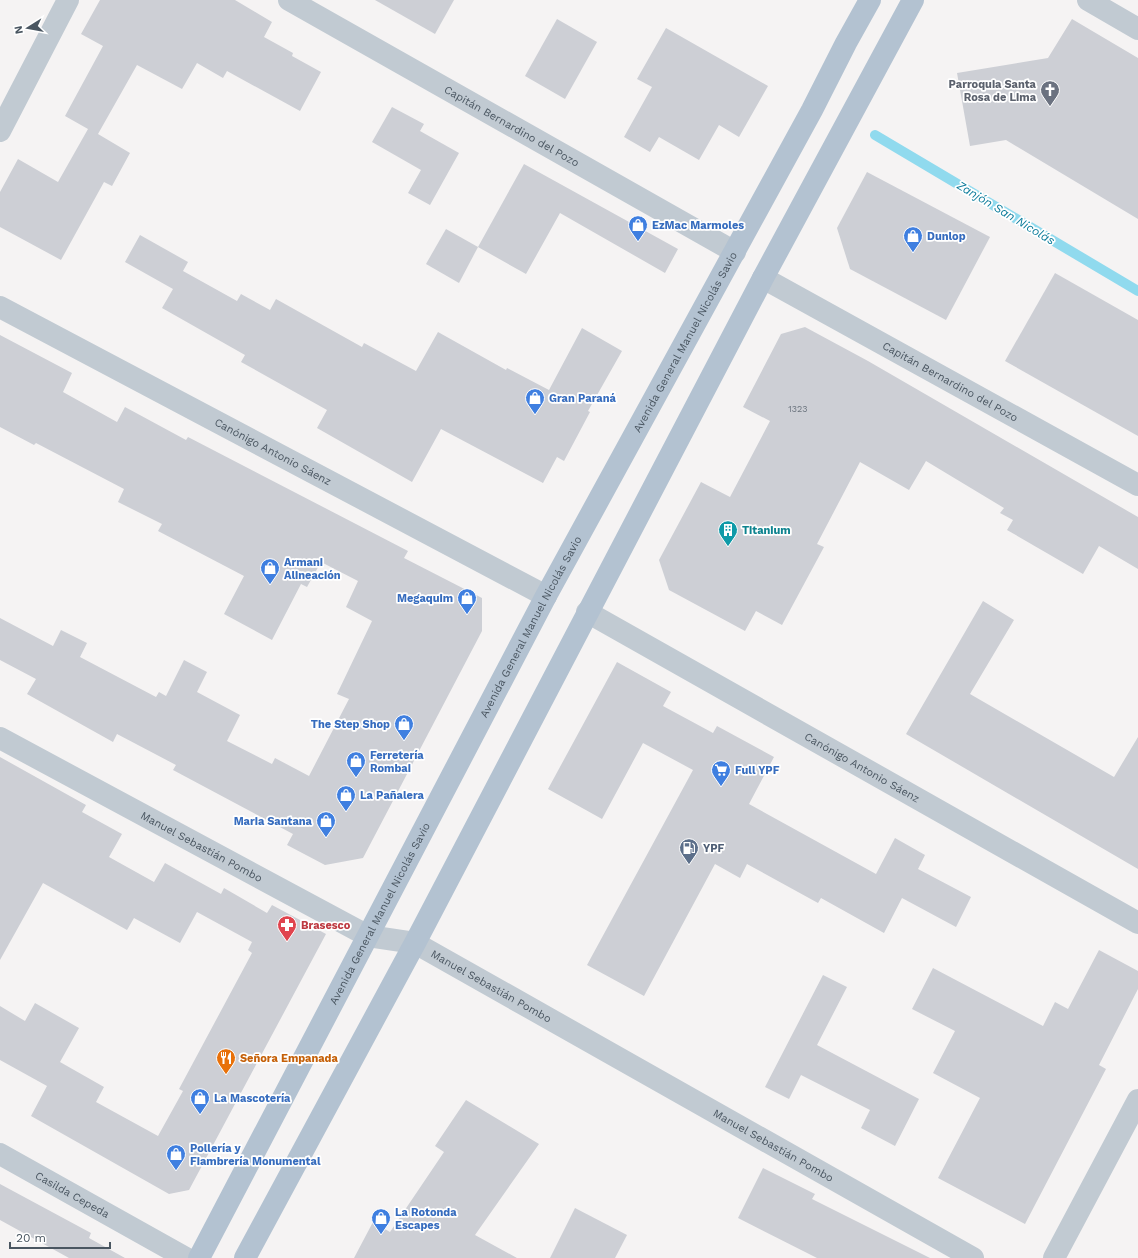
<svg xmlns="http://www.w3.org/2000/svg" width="1138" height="1258" viewBox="0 0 1138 1258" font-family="'Work Sans',sans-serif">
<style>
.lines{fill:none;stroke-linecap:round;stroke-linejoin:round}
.stream{stroke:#90daee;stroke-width:10}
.building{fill:#cdcfd5}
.minor{stroke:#c1cad2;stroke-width:22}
.primary{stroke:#b3c2d1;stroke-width:22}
.labels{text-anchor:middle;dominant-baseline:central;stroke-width:3.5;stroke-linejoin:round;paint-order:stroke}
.number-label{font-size:9px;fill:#6b747e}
.worship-label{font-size:11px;font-weight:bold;fill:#5b616d;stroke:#fff;text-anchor:end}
.street-label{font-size:11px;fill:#4a5661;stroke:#fff}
.shop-label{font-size:11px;font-weight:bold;fill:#366cbe;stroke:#fff;text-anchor:start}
.culture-label{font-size:11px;font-weight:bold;fill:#0d838f;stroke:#fff;text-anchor:start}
.service-label{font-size:11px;font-weight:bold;fill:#4e5e75;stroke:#fff;text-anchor:start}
.health-label{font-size:11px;font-weight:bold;fill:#be3a42;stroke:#fff;text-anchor:start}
.food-label{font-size:11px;font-weight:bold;fill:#c56008;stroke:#fff;text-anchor:start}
.water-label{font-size:12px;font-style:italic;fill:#0c7c9b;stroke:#fff}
</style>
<rect width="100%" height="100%" fill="#f5f3f3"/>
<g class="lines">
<path class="stream" d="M 875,135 L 1138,291"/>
</g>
<g class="building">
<path d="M 100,0 L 235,0 L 272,22 L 264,37 L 293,53 L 292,56 L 321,72 L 300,111 L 227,71 L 223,78 L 197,63 L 182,89 L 137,65 L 98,134 L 130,153 L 112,186 L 104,182 L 61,260 L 0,227 L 0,192 L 18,159 L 58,182 L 88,129 L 65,116 L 103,46 L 81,34 Z"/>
<path d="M 375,0 L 454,0 L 435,34 Z"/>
<path d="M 557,19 L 597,42 L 565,99 L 525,76 Z"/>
<path d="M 1072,19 L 1138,58 L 1138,219 L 1006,140 L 970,146 L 957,73 L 1048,58 Z"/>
<path d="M 666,28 L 768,86 L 739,137 L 719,125 L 699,160 L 659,137 L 650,152 L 624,137 L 652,87 L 637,79 Z"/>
<path d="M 392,107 L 424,124 L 420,131 L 459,153 L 430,205 L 408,193 L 421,170 L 372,142 Z"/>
<path d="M 524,164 L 678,249 L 665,273 L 560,213 L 526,274 L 478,247 Z"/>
<path d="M 867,172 L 990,237 L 946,320 L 850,269 L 837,228 Z"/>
<path d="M 446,229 L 478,247 L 459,283 L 426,264 Z"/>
<path d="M 140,235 L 188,262 L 183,271 L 237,301 L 241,294 L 270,310 L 276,299 L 362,347 L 364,343 L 416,371 L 438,332 L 506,370 L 507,368 L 549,390 L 582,328 L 622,351 L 588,411 L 590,412 L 564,461 L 557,457 L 543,483 L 441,429 L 412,482 L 317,428 L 327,410 L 241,362 L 245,355 L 162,308 L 173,289 L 125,262 Z"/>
<path d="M 1055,273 L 1138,320 L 1138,436 L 1005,361 Z"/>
<path d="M 805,327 L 868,361 L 1138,517 L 1138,569 L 1099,546 L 1083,574 L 1007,530 L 1013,520 L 1000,513 L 1004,508 L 926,461 L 909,490 L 860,462 L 817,544 L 824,547 L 782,625 L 756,611 L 745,631 L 669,590 L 659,560 L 701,482 L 730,497 L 770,421 L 743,407 L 781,334 Z"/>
<path d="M 0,335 L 72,373 L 63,392 L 117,422 L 125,407 L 186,440 L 188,437 L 408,551 L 404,558 L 482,598 L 482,631 L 363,858 L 325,865 L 287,845 L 293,834 L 173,770 L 176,765 L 117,734 L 113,742 L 27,694 L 36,679 L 0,660 L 0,618 L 53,646 L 61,630 L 87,643 L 80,657 L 156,697 L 159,692 L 166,696 L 184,660 L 207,672 L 197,692 L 240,715 L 227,741 L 272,764 L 275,758 L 309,776 L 349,699 L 337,694 L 372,621 L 346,607 L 358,581 L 321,562 L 307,587 L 301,584 L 272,640 L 224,614 L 244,576 L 158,531 L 162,524 L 118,502 L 124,489 L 36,443 L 34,445 L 0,427 Z"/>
<path d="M 983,601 L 1014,620 L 970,694 L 1114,777 L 1138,737 L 1138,869 L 906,734 Z"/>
<path d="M 617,662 L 671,692 L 663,706 L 713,733 L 717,726 L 774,757 L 749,804 L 876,874 L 895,838 L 925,855 L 918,869 L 971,897 L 956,927 L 902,898 L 884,933 L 821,898 L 818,903 L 747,864 L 740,878 L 715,864 L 644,996 L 587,965 L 693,770 L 643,743 L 602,819 L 548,789 Z"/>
<path d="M 0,757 L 86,805 L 82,812 L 122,834 L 109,857 L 154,882 L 165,863 L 221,894 L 224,888 L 267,913 L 272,905 L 326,934 L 189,1190 L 169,1194 L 31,1116 L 47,1086 L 0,1060 L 0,1006 L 25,1021 L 35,1003 L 79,1028 L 60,1062 L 104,1087 L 96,1102 L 158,1136 L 183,1091 L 179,1089 L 252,953 L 248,950 L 252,942 L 197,912 L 180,943 L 134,918 L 127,930 L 43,883 L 0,960 Z"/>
<path d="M 1099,950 L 1138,971 L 1138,989 L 1099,1065 L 1106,1069 L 1025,1224 L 938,1178 L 980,1098 L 933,1073 L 955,1031 L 912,1009 L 933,968 L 1043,1026 L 1055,1002 L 1068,1009 Z"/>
<path d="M 823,975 L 847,987 L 817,1045 L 919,1099 L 895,1146 L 861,1128 L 870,1110 L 801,1075 L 789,1099 L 765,1087 Z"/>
<path d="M 466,1100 L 539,1144 L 475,1235 L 517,1258 L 354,1258 L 373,1222 L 390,1232 L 444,1152 L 435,1146 Z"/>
<path d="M 763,1168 L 815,1194 L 812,1199 L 930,1258 L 817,1258 L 738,1218 Z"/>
<path d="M 0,1184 L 91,1233 L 89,1238 L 125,1258 L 69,1258 L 0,1220 Z"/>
<path d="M 575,1208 L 627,1235 L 615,1258 L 550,1258 Z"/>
</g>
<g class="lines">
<g class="minor">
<path id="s1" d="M 289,0 L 735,252"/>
<path d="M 1088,0 L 1138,29"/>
<path d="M 0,131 L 68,0"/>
<path id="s2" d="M 763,278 L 1138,485"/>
<path id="s3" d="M 0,307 L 546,596"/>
<path id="s4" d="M 587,612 L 1138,923"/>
<path id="s5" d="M 0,738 L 368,936 L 415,943 L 973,1258"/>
<path id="s6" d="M 0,1154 L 186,1258"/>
<path d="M 1054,1258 L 1138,1100"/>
</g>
<g class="primary">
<path id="s7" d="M 199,1258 L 546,596 L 812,110 L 846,43 L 870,0"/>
<path d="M 245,1258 L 415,943 L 763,278 L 913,0"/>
</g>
</g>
<defs>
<g id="church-pin" transform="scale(1)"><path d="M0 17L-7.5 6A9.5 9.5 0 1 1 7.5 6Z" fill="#6b7280" stroke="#fff"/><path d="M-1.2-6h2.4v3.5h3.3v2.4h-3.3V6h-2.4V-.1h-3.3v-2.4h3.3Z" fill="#fff"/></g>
<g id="shop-pin" transform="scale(1)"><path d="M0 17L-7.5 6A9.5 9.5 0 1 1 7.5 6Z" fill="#3f7fe0" stroke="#fff"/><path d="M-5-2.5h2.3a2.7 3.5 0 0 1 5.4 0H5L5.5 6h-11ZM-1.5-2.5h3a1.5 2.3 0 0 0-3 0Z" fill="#fff"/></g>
<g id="building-pin" transform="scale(1)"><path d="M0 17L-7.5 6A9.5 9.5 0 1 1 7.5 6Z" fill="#0f9aa8" stroke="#fff"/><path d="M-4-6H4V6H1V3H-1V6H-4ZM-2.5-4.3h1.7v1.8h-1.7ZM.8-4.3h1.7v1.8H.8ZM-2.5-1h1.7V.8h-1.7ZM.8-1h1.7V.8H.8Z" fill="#fff"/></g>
<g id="supermarket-pin" transform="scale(1)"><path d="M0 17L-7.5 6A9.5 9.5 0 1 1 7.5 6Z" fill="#3f7fe0" stroke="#fff"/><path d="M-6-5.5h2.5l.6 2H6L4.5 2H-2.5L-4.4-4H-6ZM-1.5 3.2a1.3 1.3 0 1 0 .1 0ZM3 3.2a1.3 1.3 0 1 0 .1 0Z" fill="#fff"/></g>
<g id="fuel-pin" transform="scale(1)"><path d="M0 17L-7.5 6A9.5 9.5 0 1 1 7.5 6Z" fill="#5c6f8a" stroke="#fff"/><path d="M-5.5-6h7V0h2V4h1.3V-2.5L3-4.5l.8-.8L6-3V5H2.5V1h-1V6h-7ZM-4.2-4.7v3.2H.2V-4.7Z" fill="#fff"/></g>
<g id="pharmacy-pin" transform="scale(1)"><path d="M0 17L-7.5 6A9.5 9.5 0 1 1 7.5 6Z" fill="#e0444e" stroke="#fff"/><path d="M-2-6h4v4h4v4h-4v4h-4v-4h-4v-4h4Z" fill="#fff"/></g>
<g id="restaurant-pin" transform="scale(1)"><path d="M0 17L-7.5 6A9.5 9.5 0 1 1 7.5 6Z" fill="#e8710a" stroke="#fff"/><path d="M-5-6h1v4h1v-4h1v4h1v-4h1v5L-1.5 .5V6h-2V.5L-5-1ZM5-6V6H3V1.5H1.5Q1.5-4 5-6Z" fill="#fff"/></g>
</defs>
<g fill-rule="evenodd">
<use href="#church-pin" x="1050" y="90"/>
<use href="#shop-pin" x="638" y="225"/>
<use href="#shop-pin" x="913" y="236"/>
<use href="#shop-pin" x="535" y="398"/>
<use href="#building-pin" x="728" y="530"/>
<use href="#shop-pin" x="270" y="568"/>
<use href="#shop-pin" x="467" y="598"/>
<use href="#shop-pin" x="404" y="724"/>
<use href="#shop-pin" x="356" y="761"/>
<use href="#supermarket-pin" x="721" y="770"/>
<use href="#shop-pin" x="346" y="795"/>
<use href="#shop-pin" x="326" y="821"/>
<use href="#fuel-pin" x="689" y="848"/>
<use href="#pharmacy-pin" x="287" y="925"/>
<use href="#restaurant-pin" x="226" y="1058"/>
<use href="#shop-pin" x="200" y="1098"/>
<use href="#shop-pin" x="176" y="1154"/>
<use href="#shop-pin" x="381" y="1218"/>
</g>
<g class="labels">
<g class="number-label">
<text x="798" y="409">1323</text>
</g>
<g class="worship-label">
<text x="1036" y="84">Parroquia Santa<tspan x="1036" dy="13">Rosa de Lima</tspan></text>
</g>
<g class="street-label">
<text stroke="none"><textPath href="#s1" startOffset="256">Capitán Bernardino del Pozo</textPath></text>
<text stroke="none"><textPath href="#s7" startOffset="1037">Avenida General Manuel Nicolás Savio</textPath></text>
<text stroke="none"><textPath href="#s2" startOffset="214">Capitán Bernardino del Pozo</textPath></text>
<text stroke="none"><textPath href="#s3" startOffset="309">Canónigo Antonio Sáenz</textPath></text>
<text stroke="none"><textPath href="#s7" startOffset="713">Avenida General Manuel Nicolás Savio</textPath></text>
<text stroke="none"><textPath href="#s4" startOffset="316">Canónigo Antonio Sáenz</textPath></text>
<text stroke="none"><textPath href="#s5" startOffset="229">Manuel Sebastián Pombo</textPath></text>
<text stroke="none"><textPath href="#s7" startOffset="389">Avenida General Manuel Nicolás Savio</textPath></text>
<text stroke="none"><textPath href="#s5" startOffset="553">Manuel Sebastián Pombo</textPath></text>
<text stroke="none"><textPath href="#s5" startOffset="877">Manuel Sebastián Pombo</textPath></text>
<text stroke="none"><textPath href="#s6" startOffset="83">Casilda Cepeda</textPath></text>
</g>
<g class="shop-label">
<text x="652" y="225">EzMac Marmoles</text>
<text x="927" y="236">Dunlop</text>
<text x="549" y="398">Gran Paraná</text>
<text x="284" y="562">Armani<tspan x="284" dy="13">Alineación</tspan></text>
<text x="453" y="598" text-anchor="end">Megaquim</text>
<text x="390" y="724" text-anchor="end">The Step Shop</text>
<text x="370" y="755">Ferretería<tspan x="370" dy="13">Rombai</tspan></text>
<text x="735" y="770">Full YPF</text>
<text x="360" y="795">La Pañalera</text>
<text x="312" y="821" text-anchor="end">Maria Santana</text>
<text x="214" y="1098">La Mascotería</text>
<text x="190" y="1148">Pollería y<tspan x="190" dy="13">Fiambrería Monumental</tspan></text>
<text x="395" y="1212">La Rotonda<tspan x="395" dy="13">Escapes</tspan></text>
</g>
<g class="culture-label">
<text x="742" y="530">Titanium</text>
</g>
<g class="service-label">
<text x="703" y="848">YPF</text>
</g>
<g class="health-label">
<text x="301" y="925">Brasesco</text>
</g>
<g class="food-label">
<text x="240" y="1058">Señora Empanada</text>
</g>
<g class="water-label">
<text transform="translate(1006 213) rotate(31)">Zanjón San Nicolás</text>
</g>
</g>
<g transform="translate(28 28) rotate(259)" stroke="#ffffff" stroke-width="3" paint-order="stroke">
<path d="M0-3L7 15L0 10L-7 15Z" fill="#4a5661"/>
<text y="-6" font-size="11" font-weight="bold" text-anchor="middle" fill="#4a5661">N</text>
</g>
<path d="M10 1242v6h100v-6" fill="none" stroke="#4a5661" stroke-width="2"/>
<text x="16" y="1242" font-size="12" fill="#4a5661" stroke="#ffffff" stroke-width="3" paint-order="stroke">20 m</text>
</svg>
